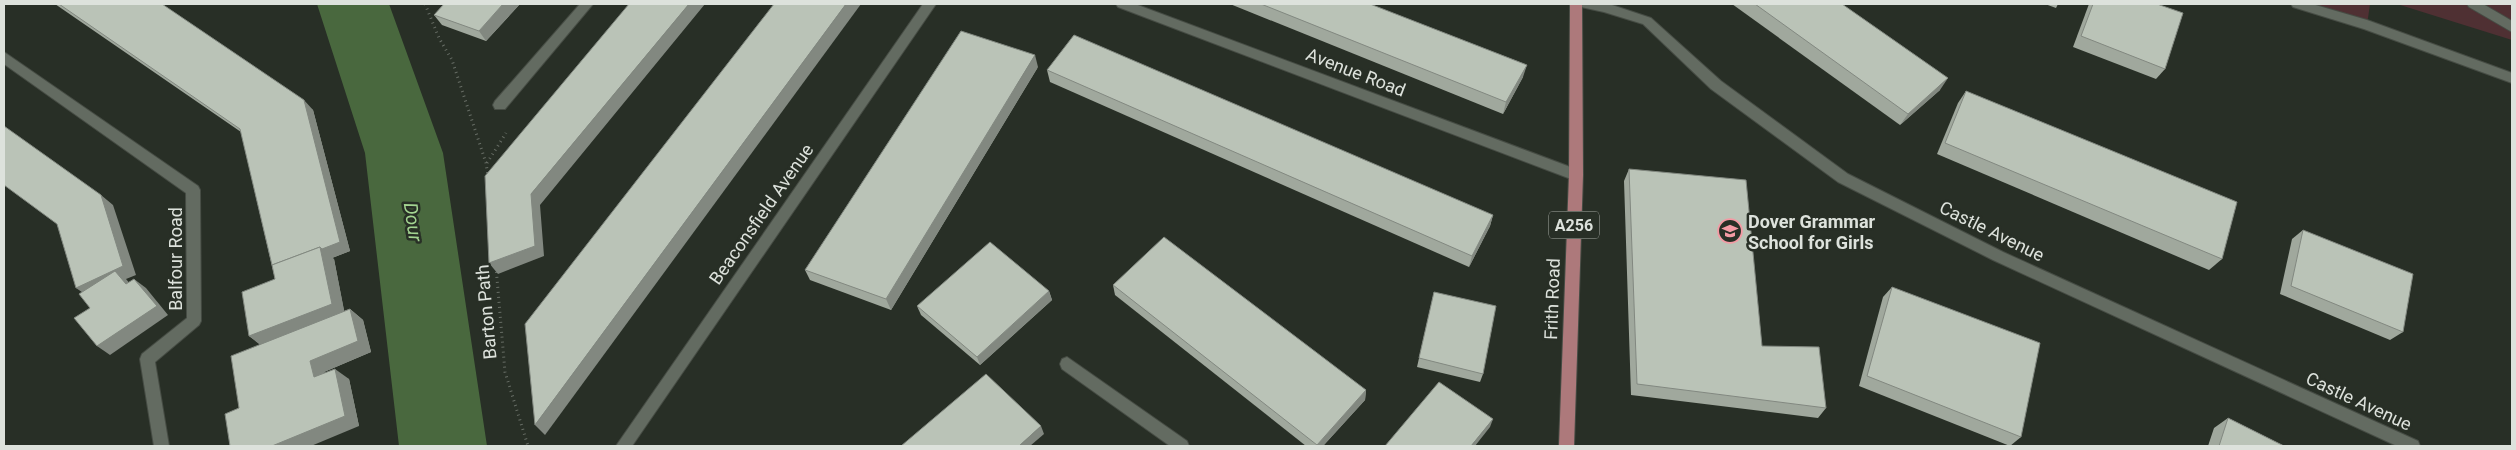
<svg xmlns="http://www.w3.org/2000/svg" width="2516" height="450" viewBox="0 0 2516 450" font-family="Roboto,sans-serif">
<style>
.green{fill:#4f3033}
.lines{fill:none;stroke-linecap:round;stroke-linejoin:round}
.river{fill:#49683e;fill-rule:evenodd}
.service-casing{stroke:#464c44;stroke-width:2}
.minor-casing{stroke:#464c44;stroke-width:2}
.tertiary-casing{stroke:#464c44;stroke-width:2}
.primary-casing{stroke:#464c44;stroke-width:2}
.path{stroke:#676d65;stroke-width:3;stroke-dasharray:1 4;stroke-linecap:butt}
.service{fill:#636b61;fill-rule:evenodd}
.minor{fill:#636b61;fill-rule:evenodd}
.tertiary{fill:#636b61;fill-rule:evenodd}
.primary{fill:#ad797b;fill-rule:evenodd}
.wall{fill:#a0a89d}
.shaded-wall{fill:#828880}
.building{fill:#bac3b7;stroke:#828880}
.labels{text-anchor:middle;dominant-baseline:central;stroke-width:5;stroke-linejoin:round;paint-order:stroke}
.shield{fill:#282f26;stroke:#a7aca5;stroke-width:1}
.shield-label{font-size:16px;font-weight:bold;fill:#dde2dc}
.street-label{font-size:18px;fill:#dde2dc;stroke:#282f26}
.poi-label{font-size:18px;font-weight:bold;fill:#dde2dc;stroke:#282f26;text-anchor:start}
.water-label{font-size:19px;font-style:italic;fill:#a3d491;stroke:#282f26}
</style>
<rect width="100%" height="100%" fill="#282f26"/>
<g class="green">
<path d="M 2297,4 L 2370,4 L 2367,25 Z"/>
<path d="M 2397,4 L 2512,4 L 2512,40 Z"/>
</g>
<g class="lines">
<path class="river" d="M 317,4 L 389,4 L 443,153 L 487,446 L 399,446 L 365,153 Z"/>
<g class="service-casing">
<path id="service" d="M 2467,4 L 2483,4 L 2512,21 L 2512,32 L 2469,7 Z"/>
</g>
<g class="minor-casing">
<g id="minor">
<path d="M 580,4 L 593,4 L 505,109 L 495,109 L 493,105 L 495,101 Z"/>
<path d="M 923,4 L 936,4 L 632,446 L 616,446 Z"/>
<path d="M 1116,4 L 1135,4 L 1581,171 L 1583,175 L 1581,179 L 1571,179 L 1118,7 Z"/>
<path d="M 1579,4 L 1609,4 L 1651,18 L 1721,81 L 1848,174 L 2003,252 L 2418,441 L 2420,446 L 2397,446 L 1993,260 L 1838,182 L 1711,89 L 1643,24 L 1604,12 L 1581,7 Z"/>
<path d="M 4,52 L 198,186 L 200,190 L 201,321 L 199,325 L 155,362 L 169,446 L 154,446 L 140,359 L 142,354 L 187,318 L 186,193 L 4,64 Z"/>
<path d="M 1067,357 L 1187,441 L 1189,446 L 1170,446 L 1062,369 L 1060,364 L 1062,359 Z"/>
</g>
</g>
<g class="tertiary-casing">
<path id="tertiary" d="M 2291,4 L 2312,4 L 2367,20 L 2512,73 L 2512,83 L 2364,29 L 2293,7 Z"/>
</g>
<g class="primary-casing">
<path id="primary" d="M 1570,4 L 1582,4 L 1583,175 L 1574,446 L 1559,446 L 1569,175 Z"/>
</g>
<g class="path">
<path d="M 425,4 L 439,38 L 452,60 L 486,163 L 488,176"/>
<path d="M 487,163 L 506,133"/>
<path d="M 496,267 L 505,372 L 528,446"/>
</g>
<use href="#service" class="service"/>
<use href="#minor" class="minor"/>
<use href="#tertiary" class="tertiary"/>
<use href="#primary" class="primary"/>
</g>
<g class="wall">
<path d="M 55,4 L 162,4 L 313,110 L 350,251 L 332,258 L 334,259 L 344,311 L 350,309 L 363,320 L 371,352 L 324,372 L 325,373 L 349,379 L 359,426 L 239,408 L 260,344 L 249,336 L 275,279 L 241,132 Z"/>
<path d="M 444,4 L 520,4 L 486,41 L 442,25 L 434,15 Z"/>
<path d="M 1230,4 L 1370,4 L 1523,77 L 1503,114 Z"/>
<path d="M 1732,4 L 1842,4 L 1940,90 L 1900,125 Z"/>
<path d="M 2045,4 L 2058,4 L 2056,8 Z"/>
<path d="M 2089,4 L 2157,4 L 2165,69 L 2156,79 L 2073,47 Z"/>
<path d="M 1038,67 L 891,310 L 810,280 L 805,270 Z"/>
<path d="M 1047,70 L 1493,215 L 1490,226 L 1469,267 L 1050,82 Z"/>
<path d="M 1966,91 L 2222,259 L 2209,270 L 1937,154 L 1958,103 Z"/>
<path d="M 1629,169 L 1762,346 L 1826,408 L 1818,418 L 1631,395 L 1624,181 Z"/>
<path d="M 2303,230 L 2403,332 L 2390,340 L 2280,294 L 2292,239 Z"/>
<path d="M 1113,285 L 1366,390 L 1365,400 L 1323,446 L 1306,446 L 1115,295 Z"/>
<path d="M 1892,287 L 2021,437 L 2010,446 L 1859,386 L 1883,297 Z"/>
<path d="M 1049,291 L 1052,300 L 980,365 L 921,315 L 917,306 Z"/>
<path d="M 1434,292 L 1483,374 L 1480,382 L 1417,367 Z"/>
<path d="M 2228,418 L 2284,446 L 2208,446 L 2214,428 Z"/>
</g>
<g class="shaded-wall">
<path d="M 503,4 L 520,4 L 486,41 L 479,31 Z"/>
<path d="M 689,4 L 705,4 L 540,205 L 544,256 L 498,274 L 489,263 L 531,194 Z"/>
<path d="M 846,4 L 861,4 L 545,435 L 535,425 Z"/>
<path d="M 1035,55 L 1038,67 L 891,310 L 886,299 Z"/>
<path d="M 1527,65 L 1523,77 L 1503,114 L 1506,102 Z"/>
<path d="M 1948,78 L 1940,90 L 1900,125 L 1908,114 Z"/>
<path d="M 304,100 L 313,110 L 350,251 L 332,258 L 334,259 L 345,315 L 264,348 L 249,336 L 321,250 Z"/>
<path d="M 101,195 L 113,205 L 136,275 L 126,279 L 138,293 L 89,297 L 76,288 Z"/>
<path d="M 1493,215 L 1490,226 L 1469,267 L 1472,256 Z"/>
<path d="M 134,279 L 146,288 L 168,315 L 110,355 L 97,346 Z"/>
<path d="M 1049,291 L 1052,300 L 980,365 L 977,357 Z"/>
<path d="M 350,309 L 363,320 L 371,352 L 324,372 L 328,388 L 314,377 L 310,361 Z"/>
<path d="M 335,369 L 349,379 L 359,426 L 311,446 L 272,446 Z"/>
<path d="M 1366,390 L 1365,400 L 1323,446 L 1317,446 L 1317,445 Z"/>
<path d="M 1493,419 L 1490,427 L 1475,446 L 1471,446 Z"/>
<path d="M 1041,426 L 1044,434 L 1030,446 L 1019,446 Z"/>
</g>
<g class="building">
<path d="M 59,4 L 162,4 L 304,100 L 340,242 L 322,249 L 320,247 L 272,265 L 240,129 Z"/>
<path d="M 444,4 L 503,4 L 479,31 L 434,15 Z"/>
<path d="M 629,4 L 689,4 L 531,194 L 535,246 L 489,263 L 485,176 Z"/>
<path d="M 774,4 L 846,4 L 535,425 L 525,324 Z"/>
<path d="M 1261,4 L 1370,4 L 1527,65 L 1506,102 Z"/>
<path d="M 1755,4 L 1842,4 L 1948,78 L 1908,114 Z"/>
<path d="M 2093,4 L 2157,4 L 2183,13 L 2165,69 L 2081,36 Z"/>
<path d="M 961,31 L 1035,55 L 886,299 L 805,270 Z"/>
<path d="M 1074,35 L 1493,215 L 1472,256 L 1047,70 Z"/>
<path d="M 1966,91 L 2237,202 L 2222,259 L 1945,143 Z"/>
<path d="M 4,126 L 101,195 L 123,266 L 76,288 L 57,224 L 4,185 Z"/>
<path d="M 1629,169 L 1746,180 L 1762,346 L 1819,347 L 1826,408 L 1637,384 Z"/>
<path d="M 2303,230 L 2413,274 L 2403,332 L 2291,286 Z"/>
<path d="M 1164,237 L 1366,390 L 1317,445 L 1113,285 Z"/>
<path d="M 990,242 L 1049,291 L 977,357 L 917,306 Z"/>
<path d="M 320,247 L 332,304 L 249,336 L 242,292 L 275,279 L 272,265 Z"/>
<path d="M 115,271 L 126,284 L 134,279 L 157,306 L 97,346 L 74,318 L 90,308 L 79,294 Z"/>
<path d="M 1892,287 L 2040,343 L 2021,437 L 1867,376 Z"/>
<path d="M 1434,292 L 1496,306 L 1483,374 L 1419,358 Z"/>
<path d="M 350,309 L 358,341 L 310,361 L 314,377 L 335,369 L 345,416 L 272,446 L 230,446 L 225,414 L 239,408 L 231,356 Z"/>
<path d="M 986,374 L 1041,426 L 1019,446 L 901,446 Z"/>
<path d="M 1439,382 L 1493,419 L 1471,446 L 1385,446 Z"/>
<path d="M 2228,418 L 2284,446 L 2219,446 Z"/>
</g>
<defs>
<g id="school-ring" transform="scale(1.25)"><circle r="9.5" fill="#282f26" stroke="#f49aa4" stroke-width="1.5"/><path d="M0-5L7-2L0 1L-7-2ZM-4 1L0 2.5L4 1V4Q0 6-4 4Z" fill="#f49aa4"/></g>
</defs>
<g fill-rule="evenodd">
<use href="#school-ring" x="1730" y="231"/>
</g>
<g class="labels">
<rect class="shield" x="1549" y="211.5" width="50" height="27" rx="4"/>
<g class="shield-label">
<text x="1574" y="225">A256</text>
</g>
<g class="street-label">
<text transform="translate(1356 72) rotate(21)">Avenue Road</text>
<text transform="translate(761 214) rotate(-55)">Beaconsfield Avenue</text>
<text transform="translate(1992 231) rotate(26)">Castle Avenue</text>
<text transform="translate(175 259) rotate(-90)">Balfour Road</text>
<text transform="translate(1552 299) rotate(-88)">Frith Road</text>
<text transform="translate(486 312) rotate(-95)">Barton Path</text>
<text transform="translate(2359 401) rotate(25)">Castle Avenue</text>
</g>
<g class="poi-label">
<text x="1748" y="221">Dover Grammar<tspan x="1748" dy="21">School for Girls</tspan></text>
</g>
<g class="water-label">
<text transform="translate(413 222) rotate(82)">Dour</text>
</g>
</g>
<rect width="2516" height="450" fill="none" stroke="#dde2dc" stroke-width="10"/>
</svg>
